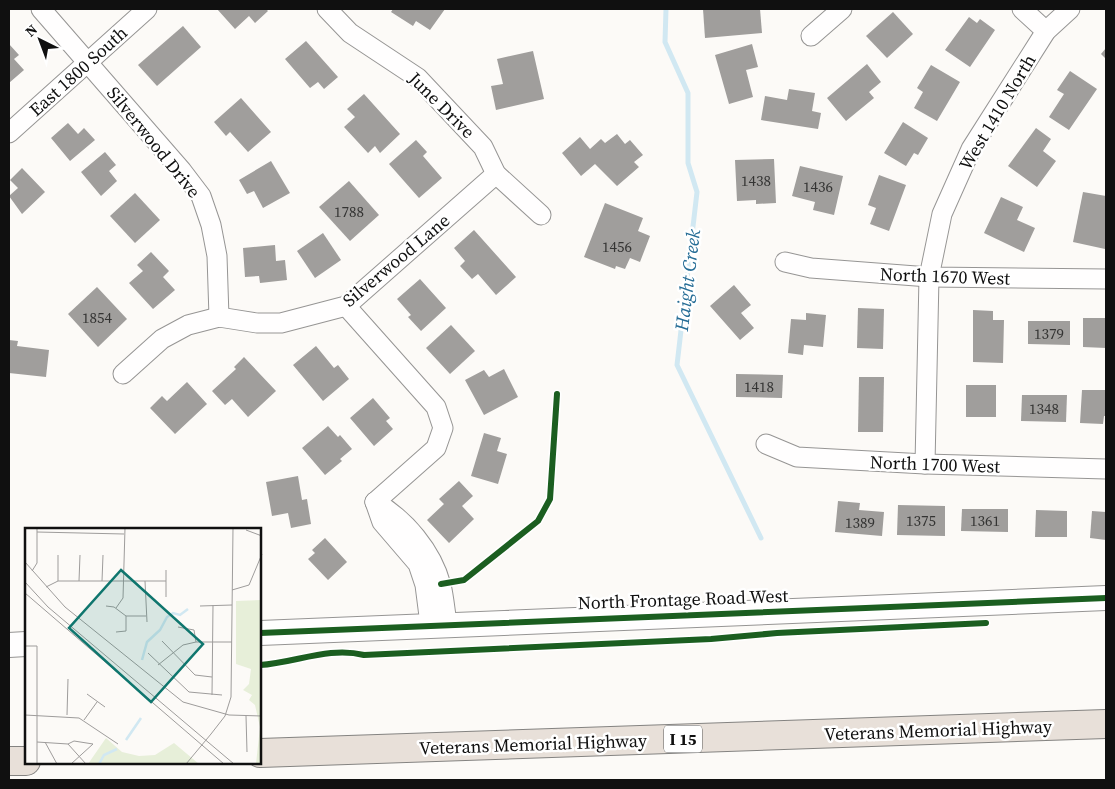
<svg xmlns="http://www.w3.org/2000/svg" width="1115" height="789" viewBox="0 0 1115 789" font-family="'Source Serif 4',serif">
<style>
.lines{fill:none;stroke-linecap:round;stroke-linejoin:round}
.stream{stroke:#d1e8f2;stroke-width:5}
.building{fill:#a09e9c}
.minor-casing{stroke:#969594;stroke-width:21}
.tertiary-casing{stroke:#969594;stroke-width:26}
.motorway-casing{stroke:#848381;stroke-width:30}
.minor{stroke:#fffefe;stroke-width:19}
.tertiary{stroke:#fffefe;stroke-width:24}
.motorway{stroke:#e8e0d9;stroke-width:28}
.cycleway-casing{stroke:#fff;stroke-width:9}
.cycleway{stroke:#1b5e20;stroke-width:6}
.labels{text-anchor:middle;dominant-baseline:central;stroke-width:5;stroke-linejoin:round;paint-order:stroke}
.number-label{font-size:15px;fill:#343433}
.shield{fill:#fff;stroke:#585858;stroke-width:1}
.shield-label{font-size:16px;font-weight:bold;fill:#101010}
.street-label{font-size:18px;fill:#101010;stroke:#fff}
.water-label{font-size:19px;font-style:italic;fill:#266d96;stroke:#fff}
.inset-river{fill:none;stroke:#d1e8f2;stroke-width:2.5}
.inset-road{fill:none;stroke:#9e9c9b;stroke-width:1}
.view{fill:#0f766e;fill-opacity:0.15;stroke:#0f766e;stroke-width:2.5}
.inset-edge{fill:none;stroke:#101010;stroke-width:2.5}
</style>
<rect width="100%" height="100%" fill="#fcfaf7"/>
<g class="lines">
<path class="stream" d="M 666,9 L 665,42 L 688,93 L 688,163 L 697,192 L 677,365 L 761,538"/>
</g>
<g class="building">
<path d="M 217,9 L 266,9 L 268,11 L 255,23 L 249,16 L 235,29 Z"/>
<path d="M 393,9 L 445,9 L 430,30 L 416,21 L 413,26 L 391,12 Z"/>
<path d="M 703,9 L 760,9 L 762,33 L 705,38 Z"/>
<path d="M 893,12 L 913,34 L 887,58 L 866,36 Z"/>
<path d="M 969,17 L 977,23 L 980,19 L 995,30 L 970,67 L 945,50 Z"/>
<path d="M 183,26 L 201,47 L 157,86 L 138,65 Z"/>
<path d="M 306,41 L 338,77 L 324,89 L 318,82 L 310,88 L 285,59 Z"/>
<path d="M 9,44 L 19,55 L 14,59 L 24,70 L 9,83 Z"/>
<path d="M 752,44 L 758,67 L 746,70 L 753,97 L 729,104 L 715,55 Z"/>
<path d="M 1106,48 L 1106,59 L 1101,54 Z"/>
<path d="M 533,51 L 544,99 L 496,110 L 491,86 L 503,84 L 497,59 Z"/>
<path d="M 867,64 L 881,82 L 869,92 L 874,98 L 846,121 L 827,98 Z"/>
<path d="M 931,65 L 960,82 L 937,121 L 914,108 L 923,92 L 917,88 Z"/>
<path d="M 1070,71 L 1097,89 L 1069,130 L 1049,117 L 1064,94 L 1057,90 Z"/>
<path d="M 789,89 L 815,93 L 812,111 L 821,113 L 818,129 L 761,120 L 765,96 L 787,100 Z"/>
<path d="M 364,94 L 400,134 L 380,153 L 375,146 L 368,153 L 344,127 L 355,117 L 347,109 Z"/>
<path d="M 241,98 L 271,132 L 248,152 L 230,132 L 226,136 L 214,122 Z"/>
<path d="M 903,122 L 928,138 L 918,155 L 914,153 L 906,166 L 884,153 Z"/>
<path d="M 68,123 L 78,134 L 84,128 L 95,140 L 70,161 L 51,138 Z"/>
<path d="M 1036,128 L 1051,139 L 1043,151 L 1056,161 L 1037,187 L 1008,166 Z"/>
<path d="M 617,134 L 625,144 L 630,140 L 643,155 L 634,162 L 639,167 L 617,186 L 595,164 L 581,176 L 562,153 L 580,137 L 590,149 L 601,139 L 605,143 Z"/>
<path d="M 416,140 L 427,152 L 423,156 L 442,178 L 419,198 L 389,164 Z"/>
<path d="M 105,152 L 116,165 L 109,171 L 117,181 L 101,196 L 81,172 Z"/>
<path d="M 774,159 L 776,203 L 756,204 L 756,200 L 737,201 L 735,160 Z"/>
<path d="M 271,161 L 290,193 L 263,208 L 254,191 L 247,194 L 239,180 Z"/>
<path d="M 800,166 L 843,176 L 834,215 L 813,210 L 815,202 L 792,196 Z"/>
<path d="M 22,168 L 45,192 L 22,214 L 9,196 L 18,188 L 10,180 Z"/>
<path d="M 879,175 L 906,185 L 889,231 L 870,224 L 876,208 L 868,205 Z"/>
<path d="M 349,181 L 379,215 L 350,241 L 319,207 Z"/>
<path d="M 1083,192 L 1106,196 L 1105,249 L 1073,242 Z"/>
<path d="M 135,193 L 160,220 L 135,243 L 110,216 Z"/>
<path d="M 1001,197 L 1023,207 L 1017,220 L 1035,228 L 1024,252 L 984,233 Z"/>
<path d="M 605,203 L 643,218 L 638,231 L 650,236 L 640,262 L 630,258 L 625,269 L 616,266 L 615,269 L 584,257 Z"/>
<path d="M 474,230 L 516,277 L 496,295 L 478,274 L 472,279 L 460,266 L 465,261 L 454,248 Z"/>
<path d="M 323,233 L 341,260 L 315,278 L 297,251 Z"/>
<path d="M 275,245 L 276,261 L 285,260 L 287,280 L 260,283 L 259,276 L 245,277 L 243,248 Z"/>
<path d="M 151,252 L 169,271 L 163,277 L 175,290 L 153,309 L 129,283 L 143,271 L 137,265 Z"/>
<path d="M 420,279 L 446,308 L 421,331 L 408,317 L 411,315 L 397,299 Z"/>
<path d="M 734,285 L 751,305 L 741,313 L 754,328 L 740,340 L 710,306 Z"/>
<path d="M 97,287 L 127,319 L 98,347 L 68,314 Z"/>
<path d="M 858,308 L 884,309 L 883,349 L 857,348 Z"/>
<path d="M 973,310 L 993,311 L 993,320 L 1004,320 L 1003,363 L 973,362 Z"/>
<path d="M 806,313 L 826,315 L 823,347 L 804,345 L 803,355 L 788,353 L 791,319 L 806,320 Z"/>
<path d="M 1083,318 L 1106,318 L 1106,348 L 1083,347 Z"/>
<path d="M 1028,321 L 1070,321 L 1070,345 L 1028,344 Z"/>
<path d="M 451,325 L 475,351 L 450,374 L 426,348 Z"/>
<path d="M 9,340 L 18,341 L 17,346 L 49,350 L 46,377 L 9,373 Z"/>
<path d="M 316,346 L 334,368 L 338,365 L 349,379 L 323,401 L 293,365 Z"/>
<path d="M 244,357 L 276,391 L 248,417 L 232,399 L 225,405 L 212,391 L 236,369 L 234,367 Z"/>
<path d="M 504,369 L 518,397 L 484,415 L 465,380 L 484,370 L 489,377 Z"/>
<path d="M 736,374 L 783,375 L 782,398 L 736,397 Z"/>
<path d="M 859,377 L 884,377 L 883,432 L 858,432 Z"/>
<path d="M 187,382 L 207,404 L 175,434 L 150,408 L 162,396 L 167,401 Z"/>
<rect x="966" y="385" width="30" height="32"/>
<path d="M 1082,390 L 1106,390 L 1106,416 L 1104,416 L 1103,424 L 1080,423 Z"/>
<path d="M 1022,395 L 1067,395 L 1066,422 L 1021,421 Z"/>
<path d="M 373,398 L 390,418 L 386,421 L 393,429 L 374,446 L 350,418 Z"/>
<path d="M 328,426 L 338,437 L 340,435 L 352,449 L 340,459 L 342,461 L 325,475 L 302,448 Z"/>
<path d="M 484,433 L 501,438 L 497,451 L 507,454 L 498,484 L 471,476 Z"/>
<path d="M 298,476 L 302,500 L 307,499 L 311,524 L 291,528 L 288,513 L 272,516 L 266,482 Z"/>
<path d="M 459,481 L 473,496 L 462,506 L 474,519 L 449,543 L 427,520 L 444,504 L 439,499 Z"/>
<path d="M 838,501 L 860,503 L 859,510 L 884,512 L 882,536 L 835,532 Z"/>
<path d="M 898,505 L 945,506 L 945,536 L 897,535 Z"/>
<path d="M 962,509 L 1008,509 L 1008,532 L 961,531 Z"/>
<path d="M 1036,510 L 1067,511 L 1067,537 L 1035,537 Z"/>
<path d="M 1092,511 L 1106,512 L 1106,540 L 1090,538 Z"/>
<path d="M 325,538 L 347,562 L 328,580 L 308,559 L 315,553 L 312,550 Z"/>
</g>
<g class="lines">
<g class="minor-casing">
<g id="minor">
<path d="M 41,9 L 182,171 L 201,196 L 211,225 L 217,256 L 219,317"/>
<path d="M 327,9 L 350,33 L 418,78 L 483,147 L 496,174 L 541,215"/>
<path d="M 1022,9 L 1046,31"/>
<path d="M 811,36 L 842,9"/>
<path d="M 9,133 L 147,9"/>
<path d="M 785,262 L 811,268 L 929,277 L 1106,279"/>
<path d="M 346,306 L 436,407 L 443,428 L 436,448 L 375,502"/>
<path d="M 123,374 L 162,339 L 188,325 L 219,317 L 257,323 L 281,323 L 346,306 L 496,174"/>
<path d="M 766,444 L 797,457 L 925,464 L 1106,469"/>
<path d="M 925,464 L 929,277 L 942,214 L 971,149 L 1046,31 L 1070,9"/>
<path d="M 375,502 C 405,519 432,551 441,585 C 444,597 445,611 447,623"/>
<path d="M 375,502 L 382,522 L 418,564 L 425,585 L 430,624"/>
</g>
</g>
<g class="tertiary-casing">
<g id="tertiary">
<path d="M 260,633 L 1106,598"/>
<path d="M 9,645 L 26,644"/>
</g>
</g>
<g class="motorway-casing">
<g id="motorway">
<path d="M 260,753 L 1106,724"/>
<path d="M 9,761 L 26,761"/>
</g>
</g>
<use href="#minor" class="minor"/>
<use href="#tertiary" class="tertiary"/>
<use href="#motorway" class="motorway"/>
<g class="cycleway-casing">
<g id="cycleway">
<path d="M 441,584 L 464,580 L 538,521 L 550,499 L 557,394"/>
<path d="M 260,633 L 1106,598"/>
<path d="M 260,665 C 295,663 329,646 364,655 L 711,639 L 777,633 L 986,623"/>
</g>
</g>
<use href="#cycleway" class="cycleway"/>
</g>
<g class="labels">
<g class="number-label">
<text x="756" y="180">1438</text>
<text x="818" y="186">1436</text>
<text x="349" y="211">1788</text>
<text x="617" y="246">1456</text>
<text x="97" y="317">1854</text>
<text x="1049" y="333">1379</text>
<text x="759" y="386">1418</text>
<text x="1044" y="408">1348</text>
<text x="921" y="520">1375</text>
<text x="985" y="520">1361</text>
<text x="860" y="522">1389</text>
</g>
<rect class="shield" x="664" y="725.5" width="38" height="27" rx="4"/>
<g class="shield-label">
<text x="683" y="739">I 15</text>
</g>
<g class="street-label">
<text transform="translate(78 71) rotate(-42)">East 1800 South</text>
<text transform="translate(442 105) rotate(45)">June Drive</text>
<text transform="translate(997 112) rotate(-59)">West 1410 North</text>
<text transform="translate(154 142) rotate(51)">Silverwood Drive</text>
<text transform="translate(396 260) rotate(-40)">Silverwood Lane</text>
<text transform="translate(945 276) rotate(2)">North 1670 West</text>
<text transform="translate(935 464) rotate(2)">North 1700 West</text>
<text transform="translate(683 599) rotate(-2)">North Frontage Road West</text>
<text transform="translate(938 730) rotate(-2)">Veterans Memorial Highway</text>
<text transform="translate(533 744) rotate(-2)">Veterans Memorial Highway</text>
</g>
<g class="water-label">
<text transform="translate(687 280) rotate(-83)">Haight Creek</text>
</g>
</g>
<g transform="translate(25 528)">
<rect width="236" height="236" fill="#fcfaf7"/>
<path d="M 236,72 L 236,236 L 231,236 L 235,199 L 230,177 L 224,172 L 227,167 L 218,162 L 224,156 L 226,141 L 211,136 L 211,73 ZM 81,210 L 97,224 L 114,228 L 130,227 L 149,215 L 174,236 L 63,236 Z" fill="#e7efd9"/>
<path class="inset-river" d="M 117,132 L 122,114 L 135,102 L 142,89 L 148,85 L 155,87 L 163,81M 101,212 L 116,190M 74,236 L 79,227 L 92,221"/>
<path class="inset-road" d="M 221,2 L 237,8M 12,4 L 99,6M 0,34 L 40,79 L 158,174 L 204,187 L 237,188M 141,42 L 141,69M 7,43 L 12,35 L 12,0M 33,53 L 33,27M 54,53 L 55,27M 77,53 L 78,27M 120,53 L 122,94M 0,54 L 23,79 L 209,236M 21,59 L 33,53 L 141,53M 207,62 L 224,57 L 237,26M 0,65 L 199,236M 81,78 L 89,79 L 101,88 L 121,88M 175,78 L 207,77M 91,80 L 98,70 L 100,0M 153,99 L 169,102 L 171,114M 91,104 L 101,103 L 101,88M 137,113 L 170,147 L 187,149M 0,118 L 12,118 L 12,236M 123,125 L 164,164 L 197,167M 133,137 L 158,117 L 171,114 L 207,114M 62,166 L 80,179M 187,167 L 188,77M 0,187 L 54,190 L 93,216M 42,187 L 43,151M 221,188 L 222,224M 59,192 L 72,174M 186,206 L 200,188 L 206,169 L 208,0M 12,214 L 43,216 L 61,236M 20,214 L 32,236M 43,216 L 49,213 L 68,216 L 46,236M 161,236 L 186,206"/>
<path class="view" d="M 96,42 L 178,116 L 126,174 L 44,100 Z"/>
<rect width="236" height="236" class="inset-edge"/>
</g>
<rect width="1115" height="789" fill="none" stroke="#101010" stroke-width="20"/>
<g transform="translate(40 40) rotate(318)" stroke="#ffffff" stroke-width="4" paint-order="stroke">
<path d="M0-4L9 19L0 12L-9 19Z" fill="#101010"/>
<text y="-8" font-size="14" font-weight="bold" text-anchor="middle" fill="#101010">N</text>
</g>
</svg>
